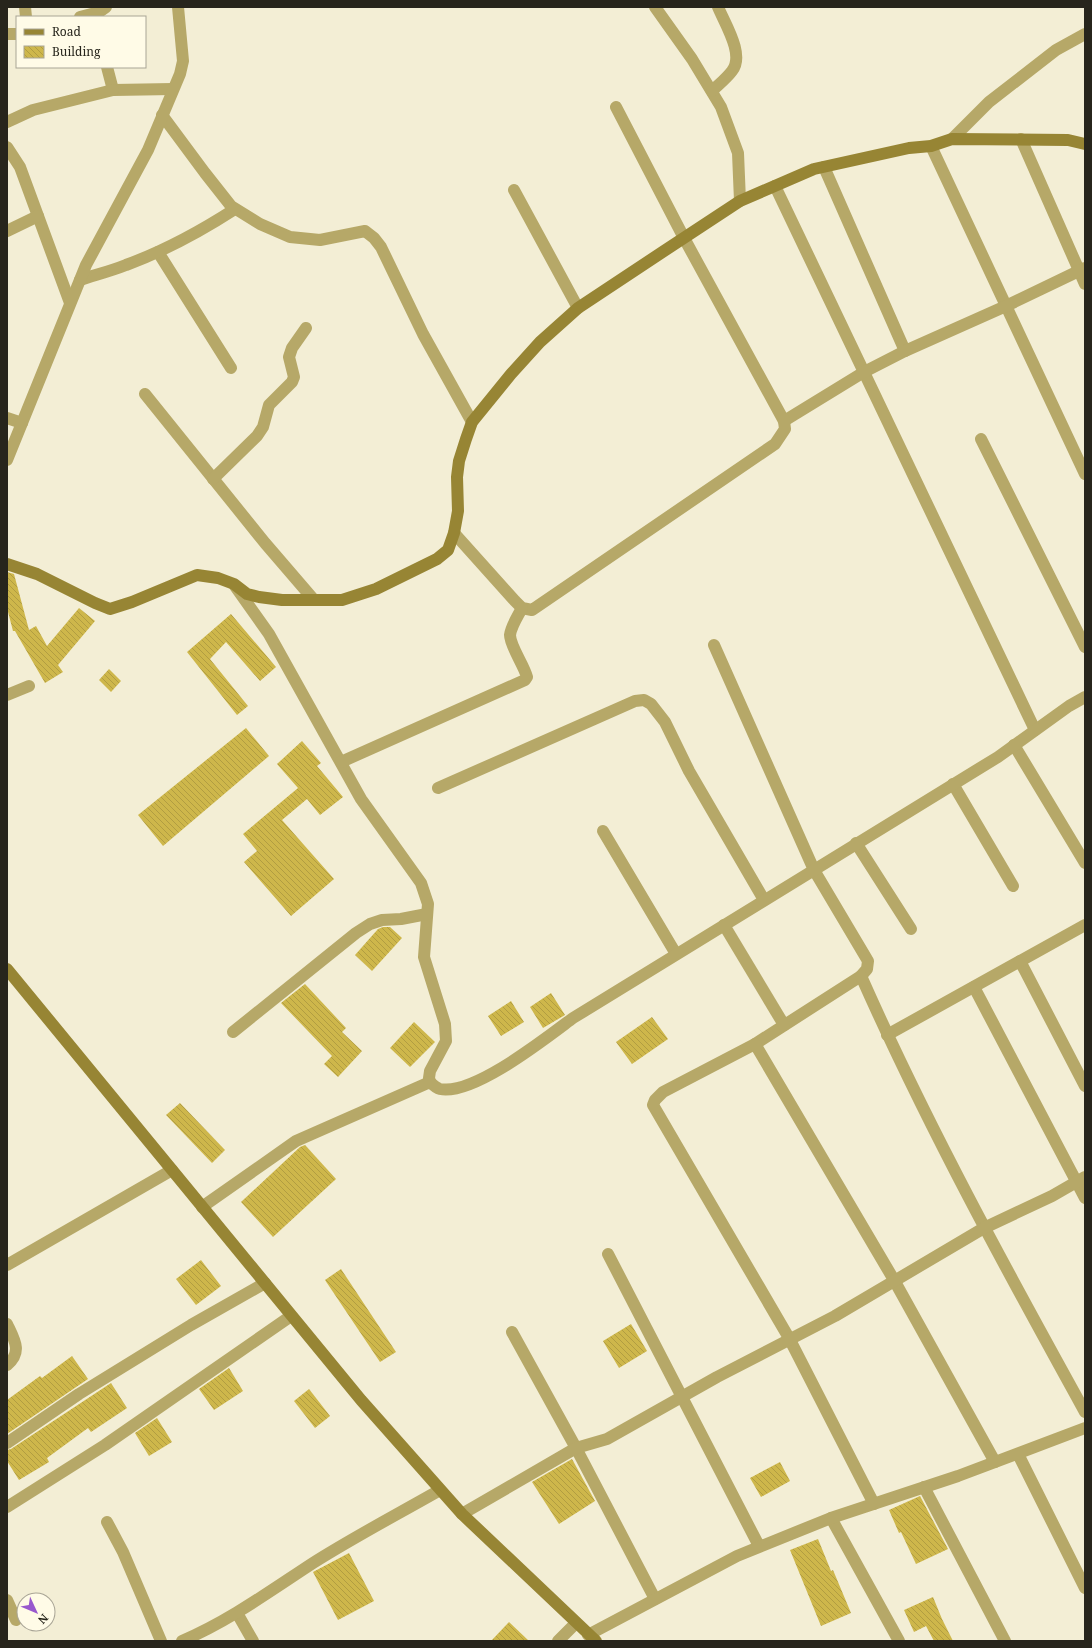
<svg xmlns="http://www.w3.org/2000/svg" width="1092" height="1648" viewBox="0 0 1092 1648" font-family="'Noto Serif',serif">
<style>
.building{fill:url(#building-back-hatch)}
.lines{fill:none;stroke-linecap:round;stroke-linejoin:round}
.minor{stroke:#b6a868;stroke-width:12}
.secondary{stroke:#978534;stroke-width:12}
</style>
<defs>
<pattern id="building-back-hatch" width="6" height="6" patternUnits="userSpaceOnUse"><rect width="6" height="6" fill="#ceb74b"/><path d="M-1 5l2 2M0 0l6 6M5-1l2 2" fill="none" stroke="#b19d41"/></pattern>
</defs>
<rect width="100%" height="100%" fill="#f3eed5"/>
<g class="building">
<path d="M 7,572 L 14,574 L 29,630 L 36,626 L 47,646 L 79,608 L 95,621 L 58,665 L 63,672 L 45,683 L 15,631 L 13,631 L 7,608 Z"/>
<path d="M 231,614 L 276,667 L 260,681 L 226,642 L 210,659 L 248,706 L 237,715 L 187,652 Z"/>
<path d="M 109,669 L 121,681 L 111,692 L 99,680 Z"/>
<path d="M 246,728 L 269,756 L 163,846 L 138,815 Z"/>
<path d="M 302,741 L 321,763 L 317,766 L 343,797 L 320,815 L 307,799 L 282,820 L 334,879 L 291,916 L 244,862 L 257,851 L 243,834 L 298,788 L 277,764 Z"/>
<path d="M 383,927 L 390,927 L 402,938 L 372,971 L 355,955 L 378,929 Z"/>
<path d="M 305,984 L 346,1028 L 342,1032 L 362,1051 L 338,1077 L 324,1064 L 332,1056 L 281,1003 Z"/>
<path d="M 551,993 L 565,1015 L 543,1028 L 530,1007 Z"/>
<path d="M 511,1001 L 524,1022 L 501,1036 L 488,1016 Z"/>
<path d="M 652,1017 L 668,1039 L 632,1064 L 616,1042 Z"/>
<path d="M 414,1022 L 435,1042 L 410,1067 L 390,1048 Z"/>
<path d="M 180,1103 L 225,1150 L 212,1163 L 166,1115 Z"/>
<path d="M 305,1145 L 336,1179 L 273,1237 L 241,1202 L 300,1147 Z"/>
<path d="M 201,1260 L 221,1286 L 196,1305 L 176,1279 Z"/>
<path d="M 341,1269 L 396,1352 L 380,1362 L 325,1280 Z"/>
<path d="M 631,1324 L 647,1351 L 619,1368 L 603,1341 Z"/>
<path d="M 72,1356 L 88,1379 L 7,1434 L 7,1400 L 40,1376 L 42,1378 Z"/>
<path d="M 229,1368 L 243,1391 L 214,1410 L 199,1389 Z"/>
<path d="M 111,1383 L 127,1408 L 91,1432 L 88,1428 L 47,1458 L 49,1462 L 19,1480 L 7,1461 L 7,1450 L 11,1449 Z"/>
<path d="M 309,1389 L 330,1416 L 315,1428 L 294,1401 Z"/>
<path d="M 157,1418 L 172,1442 L 149,1456 L 135,1433 Z"/>
<path d="M 572,1459 L 595,1501 L 559,1524 L 532,1482 Z"/>
<path d="M 780,1462 L 790,1481 L 761,1497 L 750,1478 Z"/>
<path d="M 920,1496 L 948,1549 L 916,1564 L 901,1532 L 899,1533 L 889,1510 Z"/>
<path d="M 818,1539 L 831,1571 L 833,1570 L 851,1613 L 821,1626 L 790,1550 Z"/>
<path d="M 349,1553 L 374,1601 L 338,1620 L 313,1572 Z"/>
<path d="M 933,1597 L 942,1619 L 953,1641 L 934,1641 L 926,1626 L 914,1632 L 904,1610 Z"/>
<path d="M 509,1622 L 529,1641 L 491,1641 Z"/>
</g>
<g class="lines">
<g class="minor">
<path d="M 25,7 L 26,17"/>
<path d="M 655,7 L 692,59 L 721,107 L 738,153 L 740,201"/>
<path d="M 80,17 L 99,12 L 106,7"/>
<path d="M 7,34 L 17,34"/>
<path d="M 107,67 L 113,90 L 173,89"/>
<path d="M 712,91 C 718,85 726,79 732,71 C 745,55 725,24 718,7"/>
<path d="M 162,115 L 205,173 L 231,206 L 260,224 L 290,237 L 320,240 L 365,231 L 374,238 L 381,247 L 423,334 L 472,422"/>
<path d="M 7,122 L 33,110 L 113,90"/>
<path d="M 952,139 L 989,102 L 1056,50 L 1085,34"/>
<path d="M 1021,139 L 1085,284"/>
<path d="M 931,146 L 1085,474"/>
<path d="M 7,147 L 20,167 L 70,303"/>
<path d="M 824,167 L 905,351"/>
<path d="M 775,186 L 1035,730"/>
<path d="M 514,190 L 578,308"/>
<path d="M 7,231 L 38,216"/>
<path d="M 158,252 L 231,368"/>
<path d="M 80,280 C 95,275 111,271 126,265 C 164,251 201,231 235,209"/>
<path d="M 145,394 L 265,543 L 314,600"/>
<path d="M 7,418 L 22,423"/>
<path d="M 784,421 L 864,372 L 905,351 L 1006,306 L 1085,268"/>
<path d="M 981,439 L 1085,647"/>
<path d="M 7,460 L 86,265 L 148,150 L 180,74 L 183,61 L 178,7"/>
<path d="M 213,479 L 257,436 L 263,427 L 269,405 L 292,382 L 294,377 L 289,357 L 292,348 L 306,328"/>
<path d="M 454,533 L 515,601 L 522,608 L 532,610 L 775,444 L 785,429 L 784,421 L 684,238 L 616,107"/>
<path d="M 235,586 L 269,634 L 361,799 L 421,883 L 428,904 L 424,957 L 445,1024 L 446,1041 L 430,1071 L 429,1078 L 430,1082"/>
<path d="M 714,645 L 814,870 L 868,961 L 867,969 L 861,976 L 755,1044 L 663,1092 L 655,1100 L 653,1105 L 789,1338 L 874,1504"/>
<path d="M 7,695 L 29,686"/>
<path d="M 1014,745 L 1085,863"/>
<path d="M 341,762 L 525,680 L 527,677 C 524,665 510,646 510,635 C 511,626 518,616 522,608"/>
<path d="M 953,784 L 1013,886"/>
<path d="M 438,788 L 635,701 L 644,700 L 651,704 L 665,722 L 689,771 L 764,900"/>
<path d="M 603,831 L 676,954"/>
<path d="M 856,843 L 911,929"/>
<path d="M 724,925 L 784,1025"/>
<path d="M 1020,961 L 1085,1086"/>
<path d="M 861,976 C 927,1125 1006,1269 1085,1412"/>
<path d="M 974,987 L 1085,1198"/>
<path d="M 233,1032 L 356,933 L 370,924 L 382,920 L 401,919 L 427,914"/>
<path d="M 887,1035 L 1085,925"/>
<path d="M 755,1044 L 894,1280 L 995,1462"/>
<path d="M 202,1207 L 296,1141 L 430,1082 C 433,1085 436,1088 440,1089 C 473,1096 546,1038 573,1018 L 998,757 L 1069,706 L 1085,697"/>
<path d="M 608,1254 L 759,1546"/>
<path d="M 7,1265 L 172,1170"/>
<path d="M 7,1324 C 14,1339 23,1352 7,1365"/>
<path d="M 512,1332 L 576,1448 L 655,1599"/>
<path d="M 7,1443 L 79,1394 L 191,1325 L 265,1283"/>
<path d="M 1018,1454 L 1085,1588"/>
<path d="M 924,1487 L 1005,1641"/>
<path d="M 7,1507 L 105,1445 L 291,1316"/>
<path d="M 462,1514 L 576,1448 L 607,1439 L 717,1377 L 835,1316 L 984,1228 L 1052,1196 L 1085,1177"/>
<path d="M 831,1518 L 899,1641"/>
<path d="M 107,1522 L 123,1552 L 161,1641"/>
<path d="M 7,1600 L 16,1620"/>
<path d="M 237,1613 L 253,1641"/>
<path d="M 588,1635 L 737,1556 L 831,1518 L 958,1476 L 1085,1428"/>
<path d="M 182,1641 C 229,1621 270,1591 313,1563 C 354,1537 398,1514 440,1490"/>
<path d="M 558,1641 L 576,1623"/>
</g>
<g class="secondary">
<path d="M 7,564 L 37,574 L 95,603 L 110,609 L 132,602 L 197,575 L 218,578 L 234,584 L 247,594 L 259,597 L 282,600 L 342,600 L 376,589 L 437,559 L 448,550 L 454,533 L 458,511 L 457,477 L 459,461 L 466,439 L 472,422 L 511,374 L 540,342 L 578,308 L 664,251 L 740,201 L 814,169 L 909,148 L 931,146 L 952,139 L 1068,140 L 1085,144"/>
<path d="M 7,969 L 361,1400 L 462,1514 L 596,1641"/>
</g>
</g>
<rect width="1092" height="1648" fill="none" stroke="#27251c" stroke-width="16"/>
<rect x="16" y="16" width="130" height="52" fill="#fffbe7" stroke="#a9a596"/>
<rect x="24" y="29" width="20" height="6" fill="#978534" stroke="#a9a596"/>
<text x="52" y="36" font-size="12" fill="#27251c">Road</text>
<rect x="24" y="46" width="20" height="12" fill="url(#building-back-hatch)" stroke="#a9a596"/>
<text x="52" y="56" font-size="12" fill="#27251c">Building</text>
<g transform="translate(36 1612) rotate(134)"><circle r="19" fill="#fffbe7" stroke="#a9a596"/>
<path d="M0-3L7 15L0 10L-7 15Z" fill="#9858cd"/>
<text y="-6" font-size="11" font-weight="bold" text-anchor="middle" fill="#27251c">N</text>
</g>
</svg>
